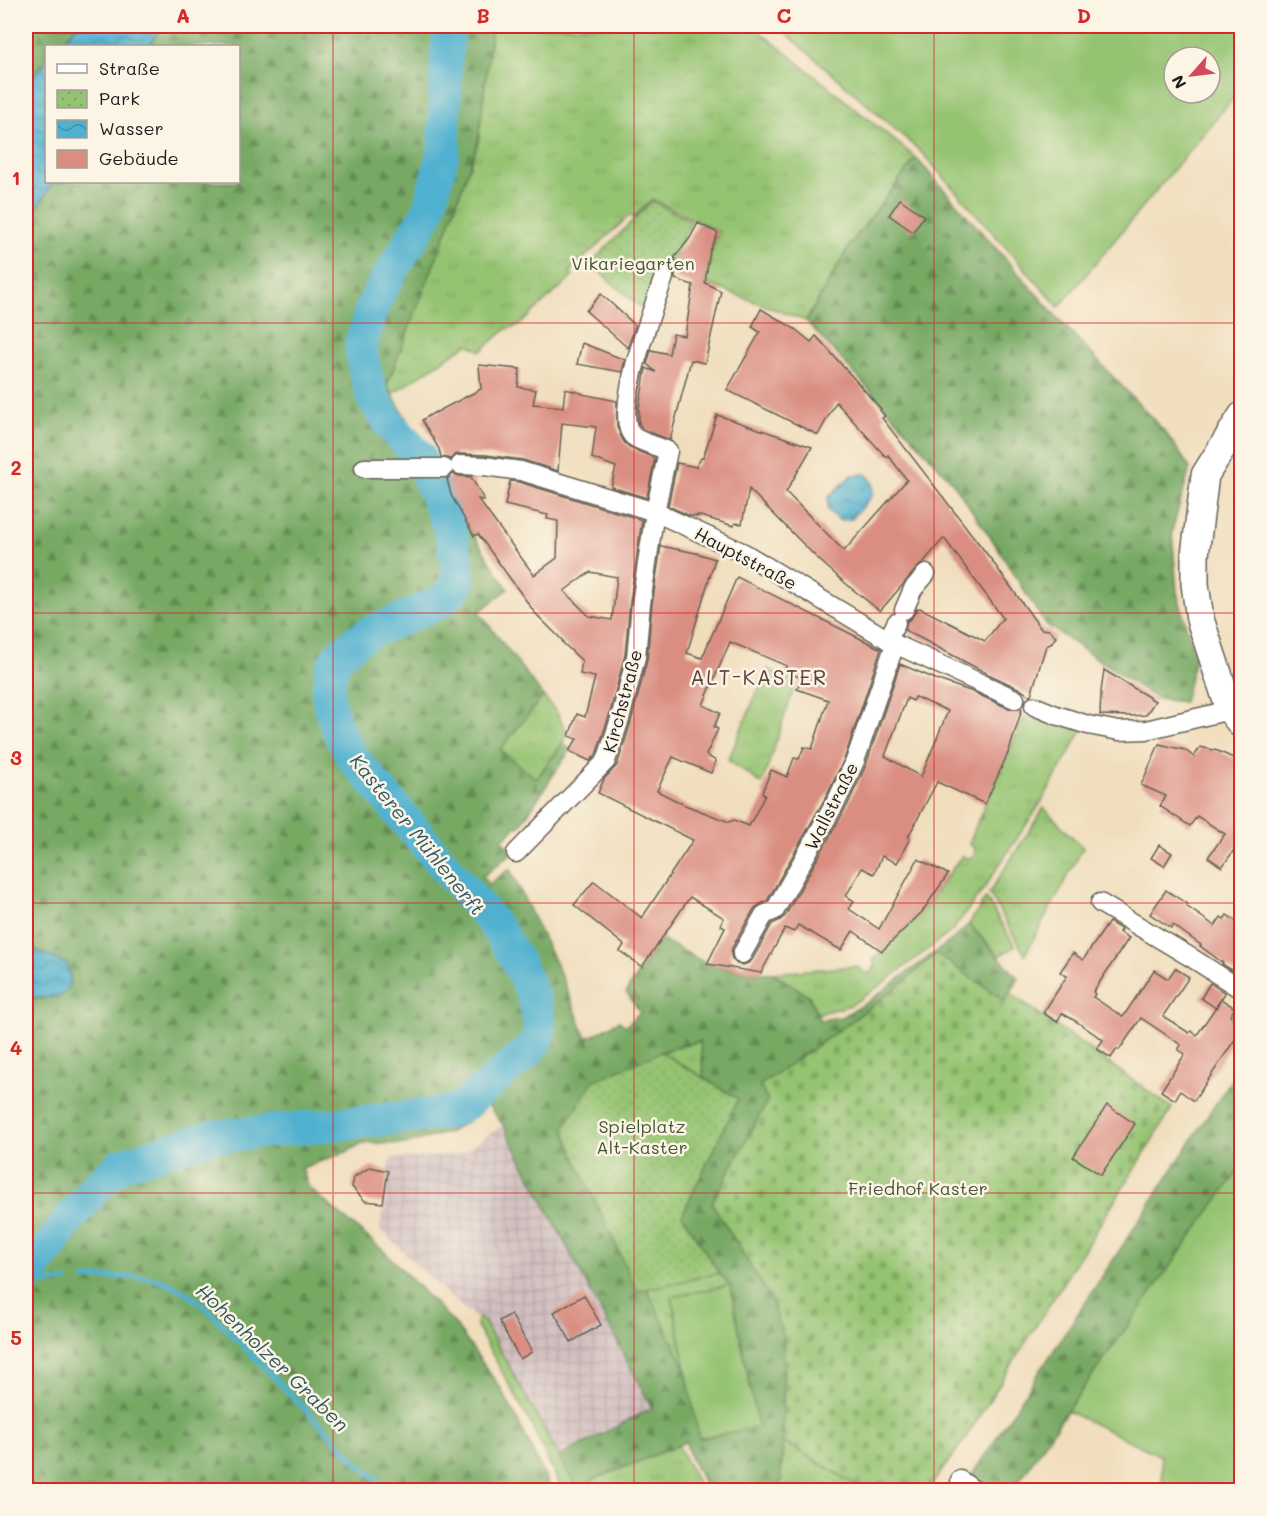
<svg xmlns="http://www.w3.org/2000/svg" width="1267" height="1516" viewBox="0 0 1267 1516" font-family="Mali,sans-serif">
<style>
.industrial{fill:url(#industrial-grid)}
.grass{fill:url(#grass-tufts);stroke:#587046;stroke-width:1.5}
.forest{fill:url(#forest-firs);stroke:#4a6240;stroke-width:1.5;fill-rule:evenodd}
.cemetery{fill:url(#cemetery-stones);stroke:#587046;stroke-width:1.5}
.park{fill:url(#park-dots);stroke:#587046;stroke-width:1.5}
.pitch{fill:#94c371;stroke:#587046;stroke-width:1.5;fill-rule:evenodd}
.water{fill:url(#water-waves);stroke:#366676;stroke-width:1.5}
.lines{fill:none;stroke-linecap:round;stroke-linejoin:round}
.stream{stroke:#50b1cf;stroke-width:5}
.river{stroke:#50b1cf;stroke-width:33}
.building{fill:#da8e82;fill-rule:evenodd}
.street-casing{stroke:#666054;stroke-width:21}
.secondary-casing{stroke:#666054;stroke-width:30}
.street{stroke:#fff;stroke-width:18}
.secondary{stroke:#fff;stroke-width:27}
.grid{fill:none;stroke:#d62828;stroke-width:1.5;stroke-opacity:0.55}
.labels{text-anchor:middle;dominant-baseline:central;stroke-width:5;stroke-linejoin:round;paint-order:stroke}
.park-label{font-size:18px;fill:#46563a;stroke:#fcf5e5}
.street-label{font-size:18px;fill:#1c1c1c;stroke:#fcf5e5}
.water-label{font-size:20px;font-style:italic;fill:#315864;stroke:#fcf5e5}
.quarter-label{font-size:21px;letter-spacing:1.5px;fill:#5e4440;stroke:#fcf5e5}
.neatline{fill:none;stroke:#d62828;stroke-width:2}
.grid-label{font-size:20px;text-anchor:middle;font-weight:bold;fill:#d62828}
</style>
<defs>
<pattern id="industrial-grid" width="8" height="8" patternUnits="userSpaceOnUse" patternTransform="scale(1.5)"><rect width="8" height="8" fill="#d2bfc0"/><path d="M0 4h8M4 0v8" fill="none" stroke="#b4a4a4"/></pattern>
<pattern id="grass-tufts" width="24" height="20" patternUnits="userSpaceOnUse" patternTransform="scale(1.5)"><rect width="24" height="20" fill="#94c371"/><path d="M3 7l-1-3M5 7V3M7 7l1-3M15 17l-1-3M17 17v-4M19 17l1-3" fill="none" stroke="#7fa761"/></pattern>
<pattern id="forest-firs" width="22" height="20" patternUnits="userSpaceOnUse" patternTransform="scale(1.5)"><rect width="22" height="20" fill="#77a963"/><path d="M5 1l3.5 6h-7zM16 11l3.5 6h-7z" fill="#618951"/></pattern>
<pattern id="cemetery-stones" width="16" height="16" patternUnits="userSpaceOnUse" patternTransform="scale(1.5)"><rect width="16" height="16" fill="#94c371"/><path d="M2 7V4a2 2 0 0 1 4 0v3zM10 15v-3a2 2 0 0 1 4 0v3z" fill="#7fa761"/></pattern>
<pattern id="park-dots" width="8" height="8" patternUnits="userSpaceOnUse" patternTransform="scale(1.5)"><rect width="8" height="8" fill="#94c371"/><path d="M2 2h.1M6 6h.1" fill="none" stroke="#7fa761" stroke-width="1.8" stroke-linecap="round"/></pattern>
<pattern id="water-waves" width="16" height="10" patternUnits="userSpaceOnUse" patternTransform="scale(1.5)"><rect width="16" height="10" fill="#50b1cf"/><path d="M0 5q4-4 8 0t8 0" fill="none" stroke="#428fa7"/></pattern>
</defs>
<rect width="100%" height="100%" fill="#fcf5e5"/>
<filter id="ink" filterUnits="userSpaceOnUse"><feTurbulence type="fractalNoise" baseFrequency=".0167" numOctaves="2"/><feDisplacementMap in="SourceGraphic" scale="12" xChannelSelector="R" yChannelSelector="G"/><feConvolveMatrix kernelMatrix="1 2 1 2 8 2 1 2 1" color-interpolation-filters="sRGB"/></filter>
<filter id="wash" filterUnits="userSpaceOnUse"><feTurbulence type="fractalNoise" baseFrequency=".008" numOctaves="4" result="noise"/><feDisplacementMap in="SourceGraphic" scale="24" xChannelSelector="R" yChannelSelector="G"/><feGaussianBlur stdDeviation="1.35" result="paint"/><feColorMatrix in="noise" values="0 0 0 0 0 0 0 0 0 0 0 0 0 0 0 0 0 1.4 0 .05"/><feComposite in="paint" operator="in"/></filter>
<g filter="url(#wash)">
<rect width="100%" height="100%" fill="#f0ddbc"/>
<path class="industrial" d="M 503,1125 L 652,1408 L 559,1457 L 482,1319 L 477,1318 L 453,1300 L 380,1229 L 391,1158 L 418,1158 L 462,1153 Z"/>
<g class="grass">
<path d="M 492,26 L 753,26 L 916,158 L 850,245 L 806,321 L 705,283 L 711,252 L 719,232 L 652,199 L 633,218 L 630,215 L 570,271 L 573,276 L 519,325 L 506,329 L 481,351 L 468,344 L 392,394 L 387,385 L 441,245 L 478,142 Z"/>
<path d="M 767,669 L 796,682 L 762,784 L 728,760 Z"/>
<path d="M 543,696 L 557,713 L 567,733 L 563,743 L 536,779 L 499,750 Z"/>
<path d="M 1024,718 L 1083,729 L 1042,801 L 982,891 L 952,931 L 878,987 L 851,1005 L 817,1014 L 809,996 L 773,973 L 856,966 C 863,969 863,976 872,972 L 875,966 L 873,960 L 922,912 L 962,855 L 966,858 L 970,858 L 975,854 L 974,847 L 969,844 L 979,818 L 980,819 L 982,817 L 980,816 L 998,774 L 1003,771 L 1001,769 Z"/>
<path d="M 1044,808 L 1083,848 L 1025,955 L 989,893 Z"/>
<path d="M 986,898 L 1015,946 L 999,956 L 969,924 Z"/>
<path d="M 700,1041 L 704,1078 L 661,1052 Z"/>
<path d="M 719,1273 L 730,1285 L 672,1297 L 687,1376 L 647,1289 Z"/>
<path d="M 477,1318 L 482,1318 L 576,1486 L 678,1445 L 701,1490 L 562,1490 L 530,1422 L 477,1327 Z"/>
</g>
<g class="forest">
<path d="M 26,26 L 77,26 L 59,46 L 46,46 L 46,61 L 26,86 Z"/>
<path d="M 163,26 L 492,26 L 478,142 L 446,233 L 387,385 L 472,533 L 508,589 L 479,612 L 543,696 L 500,750 L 536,779 L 563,743 L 570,750 L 519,827 L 517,826 L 502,840 L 512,853 L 483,876 L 489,884 L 510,869 L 561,975 L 589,1045 L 587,1037 L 594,1035 L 619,1021 L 626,1026 L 640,1012 L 626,992 L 633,980 L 635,982 L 637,980 L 635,978 L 661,939 L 709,965 L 748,972 L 773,973 L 809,996 L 820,1020 L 841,1017 L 866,1003 L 953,939 L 969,924 L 1019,979 L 1005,1001 L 936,954 C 882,1003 820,1043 760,1085 L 768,1100 L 712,1203 L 770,1297 L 784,1338 L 783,1442 L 780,1490 L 707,1490 L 690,1457 L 686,1442 L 576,1487 L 559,1457 L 652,1408 L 503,1125 L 488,1105 L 475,1117 L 450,1132 L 406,1144 L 362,1143 L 349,1151 L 302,1168 L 309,1188 L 385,1252 L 454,1323 L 501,1389 L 520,1425 L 551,1490 L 26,1490 L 26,998 L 59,997 L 67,964 L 26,946 L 26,226 L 53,182 L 238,182 L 238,46 L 148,46 ZM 700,1041 L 704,1078 L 738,1099 L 682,1215 L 719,1273 L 730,1285 L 757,1427 L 700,1438 L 687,1376 L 683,1364 L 647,1289 L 637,1291 L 575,1157 L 564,1128 L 660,1052 Z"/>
<path d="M 916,158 L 1056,316 L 1166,433 L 1190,468 L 1172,531 L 1177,592 L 1195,658 L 1184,702 L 1157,699 L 1045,624 L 995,544 L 953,483 L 888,410 L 806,321 L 850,245 Z"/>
<path d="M 1241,1065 L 1241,1167 L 1067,1411 L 1013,1490 L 962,1490 Z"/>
</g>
<path class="cemetery" d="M 936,954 L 1005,1001 L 1010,993 L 1172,1108 L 1149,1146 L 965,1439 L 928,1490 L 865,1490 L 783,1442 L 784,1338 L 770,1297 L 712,1203 L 768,1100 L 760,1085 C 820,1043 882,1003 936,954 Z"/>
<g class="park">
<path d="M 652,201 L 691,221 L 674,258 L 668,276 L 645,311 L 590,264 Z"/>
<path d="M 661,1052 L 738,1099 L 682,1215 L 719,1273 L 637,1291 L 575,1157 L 564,1128 L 593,1081 Z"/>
<path d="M 783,1442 L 865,1490 L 780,1490 Z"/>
</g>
<g class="pitch">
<path d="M 778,26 L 1241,26 L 1241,89 L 1059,307 L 921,152 ZM 1174,57 L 1210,57 L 1210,93 L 1174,93 Z"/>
<path d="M 1241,1167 L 1241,1490 L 1163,1490 L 1161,1456 L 1067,1411 Z"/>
<path d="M 730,1285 L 758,1427 L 699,1438 L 672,1297 Z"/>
</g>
<g class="water">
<path d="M 77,26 L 163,26 L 148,46 L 59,46 Z"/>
<path d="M 46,61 L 46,182 L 53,182 L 26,226 L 26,86 Z"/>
<path d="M 866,474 L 873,482 L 873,495 L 856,514 L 854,512 L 852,514 L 854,516 L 852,519 L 839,520 L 828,510 L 828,497 L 852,475 Z"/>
<path d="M 26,946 L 67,964 L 70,975 L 69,988 L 59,997 L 26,998 Z"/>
</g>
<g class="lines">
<g class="stream">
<path d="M 84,1279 C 109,1278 134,1274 159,1280 C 175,1284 190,1296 204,1306 L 360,1465 L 389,1490"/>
<path d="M 26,1284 L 66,1281"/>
</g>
<path class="river" d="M 26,1280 L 71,1217 L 97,1186 L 120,1165 L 210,1137 L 447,1113 L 464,1105 L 527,1053 C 532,1047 538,1041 539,1033 C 543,1002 511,948 493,923 L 352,757 L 339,733 L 330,708 L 328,692 L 330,676 L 333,665 L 339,655 L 355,642 L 372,631 L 400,620 L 442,601 L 458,584 L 458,566 L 450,529 L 419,456 L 392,427 L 373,398 L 364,367 L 361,345 L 371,310 L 382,287 L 428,212 L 444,149 L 446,60 L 449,26"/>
</g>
<g id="blocks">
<g class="building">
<path d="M 900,199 L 924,216 L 913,232 L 889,215 Z"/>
<path d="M 698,223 L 718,233 L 710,251 L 705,283 L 721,291 L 705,363 L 691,360 L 670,440 L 642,429 L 639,423 L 639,408 L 646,368 L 656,372 L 647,364 L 651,350 L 669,354 L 673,334 L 685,336 L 693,285 L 675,279 L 675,274 L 672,269 L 676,259 L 674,258 L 690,238 Z"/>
<path d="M 601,294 L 635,325 L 628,348 L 586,311 Z"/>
<path d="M 761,309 L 795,329 L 811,342 L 816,336 L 881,409 L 880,410 L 885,416 L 882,418 L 990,558 L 1041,629 L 1049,630 L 1056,637 L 1051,644 L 1046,646 L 1031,695 L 1030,696 L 1020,689 L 988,674 L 905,630 L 907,621 L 911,619 L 917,609 L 920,608 L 985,641 L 1003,618 L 944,538 L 922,564 L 918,567 L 880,611 L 851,588 L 817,558 L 749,489 L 742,524 L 735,523 L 734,526 L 697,515 L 697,517 L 688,515 L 668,506 L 677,463 L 696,467 L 701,458 L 703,458 L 717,415 L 812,447 L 786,492 L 844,551 L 907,480 L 888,455 L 886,457 L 836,402 L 818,435 L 727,390 L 760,332 L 752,327 Z"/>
<path d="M 582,343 L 625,360 L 622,372 L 577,364 Z"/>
<path d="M 479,365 L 520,369 L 518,387 L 536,390 L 533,404 L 563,407 L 565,389 L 582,393 L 582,394 L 617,401 L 617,427 L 624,442 L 632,449 L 655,458 L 647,498 L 611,487 L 616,467 L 592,458 L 596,427 L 562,423 L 558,471 L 523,460 L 486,455 L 460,454 L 454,455 L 451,459 L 441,457 L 439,449 L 422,420 L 435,412 L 435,413 L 481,389 Z"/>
<path d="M 453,474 L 460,476 L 471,477 L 484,500 L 478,499 L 534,575 L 557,558 L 558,521 L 547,519 L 548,515 L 505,505 L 510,481 L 519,482 L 642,520 L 630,602 L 625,655 L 609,716 L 596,755 L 590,761 L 569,751 L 577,739 L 569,736 L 577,714 L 585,717 L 595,677 L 580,674 L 582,661 L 562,642 L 563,641 L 535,613 L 478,534 L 474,536 L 451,495 L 447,479 ZM 590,572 L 617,577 L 612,620 L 589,616 L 564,591 Z"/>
<path d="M 661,546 L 696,553 L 715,559 L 687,653 L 702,658 L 737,577 L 881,649 L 845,757 L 828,793 L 767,901 L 759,905 L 754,909 L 732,948 L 731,954 L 732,959 L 737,964 L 743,965 L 748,963 L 752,960 L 772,924 L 780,920 L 785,916 L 848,804 L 866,765 L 900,664 L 938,680 L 973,692 L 1010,709 L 1022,709 L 1009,751 L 985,804 L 937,782 L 908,837 L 910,838 L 897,863 L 882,856 L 874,874 L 862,868 L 846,896 L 854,901 L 849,909 L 879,929 L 918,859 L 948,874 L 922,912 L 882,951 L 853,931 L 841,950 L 798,925 L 794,932 L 785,928 L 761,973 L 707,964 L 725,928 L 721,926 L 724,918 L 690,897 L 642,967 L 620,951 L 624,945 L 574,905 L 594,881 L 642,918 L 693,840 L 598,793 L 604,779 L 617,765 L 631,722 L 647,660 L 652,605 ZM 730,642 L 787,666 L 784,671 L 802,678 L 797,689 L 828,700 L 812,749 L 804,747 L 799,759 L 794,758 L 787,777 L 771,770 L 762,793 L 765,795 L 749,826 L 734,820 L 729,822 L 685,805 L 657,791 L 673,757 L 711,773 L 716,761 L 706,755 L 718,729 L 714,727 L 720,713 L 703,705 ZM 915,697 L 948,711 L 921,777 L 885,756 L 907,698 L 913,701 Z"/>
<path d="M 1104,670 L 1155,701 L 1146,715 L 1130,716 L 1100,715 L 1101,692 Z"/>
<path d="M 1159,744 L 1185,750 L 1194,757 L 1200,747 L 1218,751 L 1242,762 L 1242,839 L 1222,867 L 1208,857 L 1225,834 L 1197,816 L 1190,826 L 1160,806 L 1166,796 L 1141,785 Z"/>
<path d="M 1159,845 L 1172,853 L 1164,866 L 1151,858 Z"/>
<path d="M 1166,890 L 1187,904 L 1186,906 L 1215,926 L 1221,917 L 1224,919 L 1227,915 L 1242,925 L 1242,968 L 1238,974 L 1222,964 L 1223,963 L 1200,946 L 1201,945 L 1173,925 L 1171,928 L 1150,914 Z"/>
<path d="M 1109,922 L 1121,929 L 1119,932 L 1129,938 L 1093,992 L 1095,994 L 1093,997 L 1123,1017 L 1154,970 L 1168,979 L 1175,968 L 1189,977 L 1163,1016 L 1189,1033 L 1191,1031 L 1197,1035 L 1221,999 L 1235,1008 L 1230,1016 L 1242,1024 L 1242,1029 L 1194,1101 L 1180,1091 L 1175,1100 L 1161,1091 L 1185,1054 L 1178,1050 L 1181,1045 L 1141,1018 L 1119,1050 L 1117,1049 L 1111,1058 L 1097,1049 L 1103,1040 L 1077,1022 L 1062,1013 L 1057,1022 L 1043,1013 L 1067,976 L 1060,972 L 1073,953 L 1083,960 Z"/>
<path d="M 1210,983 L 1225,993 L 1216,1008 L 1201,998 Z"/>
<path d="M 1107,1105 L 1135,1124 L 1101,1175 L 1073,1157 Z"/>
<path d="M 370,1167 L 388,1171 L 383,1203 L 365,1201 L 352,1187 L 354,1177 Z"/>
<path d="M 584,1295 L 601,1325 L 571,1342 L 554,1312 Z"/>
<path d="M 511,1314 L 532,1352 L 520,1359 L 499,1321 Z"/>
</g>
</g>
</g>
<g filter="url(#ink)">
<use href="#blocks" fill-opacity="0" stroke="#666054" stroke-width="1.5"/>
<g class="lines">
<g class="street-casing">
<g id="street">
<path d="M 460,465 L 484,466 L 521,471 L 655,512 L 744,553 L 895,644 L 1015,699"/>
<path d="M 364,468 L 444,468"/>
<path d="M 904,610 L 913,589 L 926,574"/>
<path d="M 888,640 L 896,623"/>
<path d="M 1034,706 L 1056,715 L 1088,725 L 1119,731 L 1146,730 L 1230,710"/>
<path d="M 516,853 L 606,761 L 620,719 L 636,657 L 641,604 L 649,550 L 655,512 L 668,451 C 660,447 641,442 634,437 C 610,418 655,303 664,277"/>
<path d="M 1100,903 L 1192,958 L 1242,990"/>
<path d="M 742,954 L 764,915 L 775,910 L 838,798 L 855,761 L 895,644"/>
<path d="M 960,1480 L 974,1490"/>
</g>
</g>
<g class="secondary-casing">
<path id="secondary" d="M 1242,416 L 1205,475 L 1195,555 L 1195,584 L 1200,619 L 1230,710 L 1242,725"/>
</g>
<use href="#street" class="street"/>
<use href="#secondary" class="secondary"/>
</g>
</g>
<path class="grid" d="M 333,26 L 333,1490M 634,26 L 634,1490M 934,26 L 934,1490M 26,323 L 1242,323M 26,613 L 1242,613M 26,903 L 1242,903M 26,1193 L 1242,1193"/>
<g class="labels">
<g class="park-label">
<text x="633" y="263">Vikariegarten</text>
<text x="642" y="1126">Spielplatz<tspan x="642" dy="21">Alt-Kaster</tspan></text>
<text x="918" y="1188">Friedhof Kaster</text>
</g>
<g class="street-label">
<text transform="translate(746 558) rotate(28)">Hauptstraße</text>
<text transform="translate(622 701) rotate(-75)">Kirchstraße</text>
<text transform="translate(831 806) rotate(-63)">Wallstraße</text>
</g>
<g class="water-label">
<text transform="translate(418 834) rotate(51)">Kasterer Mühlenerft</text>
<text transform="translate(273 1357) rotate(44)">Hohenholzer Graben</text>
</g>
<g class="quarter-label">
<text x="759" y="676">ALT-KASTER</text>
</g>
</g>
<rect width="1267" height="1516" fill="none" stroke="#fcf5e5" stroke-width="66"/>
<rect x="45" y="45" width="195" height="138" fill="#fcf5e5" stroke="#a29e95" stroke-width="1.5"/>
<rect x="57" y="64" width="30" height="9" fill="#ffffff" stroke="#a29e95" stroke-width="1.5"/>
<text x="99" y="75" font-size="18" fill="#1c1c1c">Straße</text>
<rect x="57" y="90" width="30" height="18" fill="url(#park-dots)" stroke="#a29e95" stroke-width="1.5"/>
<text x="99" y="105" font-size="18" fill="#1c1c1c">Park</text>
<rect x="57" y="120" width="30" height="18" fill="url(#water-waves)" stroke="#a29e95" stroke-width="1.5"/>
<text x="99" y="135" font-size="18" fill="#1c1c1c">Wasser</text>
<rect x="57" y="150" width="30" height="18" fill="#da8e82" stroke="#a29e95" stroke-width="1.5"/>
<text x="99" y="165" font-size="18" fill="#1c1c1c">Gebäude</text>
<g transform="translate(1192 75) rotate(242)"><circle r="28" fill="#fcf5e5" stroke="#a29e95" stroke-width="1.5"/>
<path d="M0-4.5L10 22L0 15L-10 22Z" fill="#d1495b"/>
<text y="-9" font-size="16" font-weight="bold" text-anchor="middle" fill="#1c1c1c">N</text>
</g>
<rect x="33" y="33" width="1201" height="1450" class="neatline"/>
<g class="grid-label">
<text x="183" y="23">A</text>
<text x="483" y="23">B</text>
<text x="784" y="23">C</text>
<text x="1084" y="23">D</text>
<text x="16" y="185">1</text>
<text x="16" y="475">2</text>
<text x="16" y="765">3</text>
<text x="16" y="1055">4</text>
<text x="16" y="1345">5</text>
</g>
</svg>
